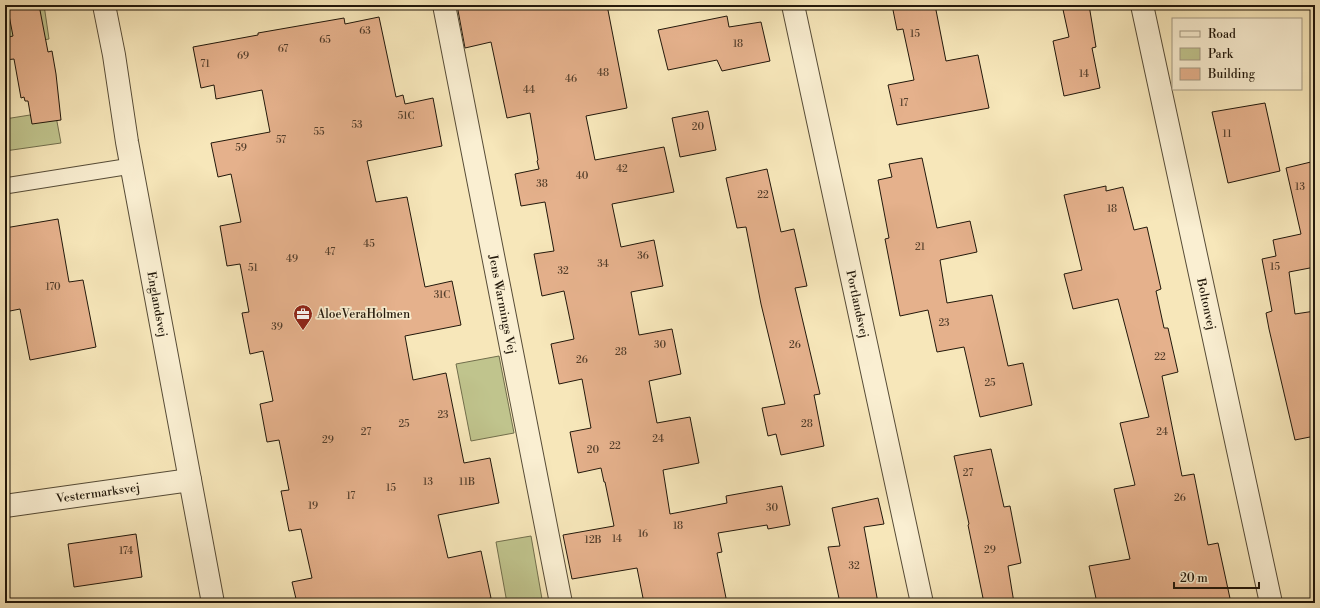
<svg xmlns="http://www.w3.org/2000/svg" width="1320" height="608" viewBox="0 0 1320 608" font-family="'Libre Bodoni',serif">
<style>
.green{fill:#c0c48d;stroke:#716e4c}
.building{fill:#e5b18c;stroke:#22180b}
.lines{fill:none;stroke-linecap:round;stroke-linejoin:round}
.service-casing{stroke:#574c37;stroke-width:17}
.minor-casing{stroke:#574c37;stroke-width:24}
.tertiary-casing{stroke:#574c37;stroke-width:24}
.service{stroke:#faefd2;stroke-width:15}
.minor{stroke:#faefd2;stroke-width:22}
.tertiary{stroke:#faefd2;stroke-width:22}
.labels{text-anchor:middle;dominant-baseline:central;stroke-width:3.5;stroke-linejoin:round;paint-order:stroke}
.number-label{font-size:10px;fill:#533e2b}
.street-label{font-size:12px;fill:#22180b;stroke:#faefd2}
.poi-label{font-size:12px;fill:#22180b;stroke:#faefd2;text-anchor:start}
</style>
<rect width="100%" height="100%" fill="#f7e7ba"/>
<filter id="stains"><feTurbulence type="fractalNoise" baseFrequency=".005" numOctaves="4"/><feColorMatrix values="0 0 0 0 .2 0 0 0 0 .09 0 0 0 0 .02 0 0 0 .5 -.17"/></filter>
<radialGradient id="worn" r=".72"><stop offset=".6" stop-color="#630" stop-opacity="0"/><stop offset="1" stop-color="#630" stop-opacity=".3"/></radialGradient>
<g class="green">
<path d="M 5,5 L 44,5 L 49,39 L 5,47 Z"/>
<path d="M 55,111 L 61,143 L 5,151 L 5,119 Z"/>
<path d="M 499,356 L 514,433 L 471,441 L 456,364 Z"/>
<path d="M 531,536 L 542,599 L 521,603 L 507,603 L 496,542 Z"/>
</g>
<g class="building">
<path d="M 7,5 L 39,5 L 48,52 L 52,51 L 56,74 L 61,120 L 32,124 L 28,101 L 25,101 L 24,97 L 21,98 L 14,59 L 5,60 L 5,38 L 13,36 Z"/>
<path d="M 457,5 L 607,5 L 627,108 L 586,116 L 595,160 L 664,147 L 674,192 L 612,204 L 621,247 L 654,240 L 663,286 L 631,292 L 639,335 L 672,329 L 681,374 L 649,381 L 657,423 L 690,417 L 699,463 L 663,470 L 670,514 L 727,503 L 726,496 L 782,486 L 790,525 L 768,529 L 767,525 L 718,533 L 722,552 L 717,553 L 727,603 L 644,603 L 637,568 L 572,579 L 563,535 L 614,526 L 605,482 L 604,482 L 601,468 L 578,473 L 570,432 L 591,428 L 582,379 L 559,384 L 551,344 L 574,339 L 564,291 L 542,296 L 534,254 L 554,251 L 545,202 L 521,206 L 515,174 L 539,169 L 537,161 L 538,160 L 530,113 L 507,118 L 491,42 L 465,48 Z"/>
<path d="M 892,5 L 935,5 L 946,61 L 978,55 L 989,108 L 897,125 L 888,85 L 914,80 L 903,29 L 897,30 Z"/>
<path d="M 1062,5 L 1089,5 L 1096,47 L 1092,48 L 1100,88 L 1064,96 L 1053,41 L 1069,37 Z"/>
<path d="M 727,16 L 729,27 L 761,22 L 770,61 L 722,71 L 717,60 L 668,70 L 658,30 Z"/>
<path d="M 379,17 L 396,97 L 403,95 L 405,104 L 433,98 L 442,146 L 367,161 L 376,202 L 407,197 L 425,287 L 452,281 L 461,325 L 405,336 L 413,380 L 446,373 L 464,463 L 490,458 L 499,503 L 438,515 L 448,558 L 481,551 L 491,598 L 471,603 L 297,603 L 292,582 L 312,578 L 301,529 L 289,531 L 281,491 L 289,490 L 279,440 L 267,442 L 260,404 L 273,401 L 263,351 L 250,354 L 242,313 L 249,312 L 240,264 L 227,266 L 220,226 L 241,222 L 231,174 L 218,177 L 211,143 L 270,132 L 262,90 L 216,99 L 214,85 L 201,88 L 193,47 L 258,35 L 258,33 L 344,18 L 345,24 Z"/>
<path d="M 1265,103 L 1280,171 L 1228,183 L 1212,112 Z"/>
<path d="M 708,111 L 716,150 L 680,157 L 672,118 Z"/>
<path d="M 922,158 L 937,228 L 970,221 L 977,252 L 940,260 L 947,303 L 992,295 L 1008,366 L 1023,363 L 1032,405 L 980,417 L 964,347 L 937,352 L 928,310 L 900,316 L 885,239 L 889,238 L 878,180 L 892,177 L 889,164 Z"/>
<path d="M 1315,161 L 1315,267 L 1289,272 L 1295,314 L 1315,311 L 1315,436 L 1295,440 L 1269,329 L 1266,313 L 1272,311 L 1262,259 L 1276,256 L 1273,240 L 1301,234 L 1286,168 Z"/>
<path d="M 767,169 L 781,232 L 794,229 L 807,286 L 795,288 L 820,394 L 814,395 L 824,446 L 781,455 L 776,434 L 768,436 L 762,408 L 785,404 L 761,304 L 746,227 L 737,228 L 726,178 Z"/>
<path d="M 1106,186 L 1106,191 L 1123,187 L 1134,230 L 1147,227 L 1161,289 L 1156,291 L 1164,328 L 1168,328 L 1178,372 L 1162,376 L 1182,476 L 1194,474 L 1208,545 L 1218,543 L 1231,603 L 1097,603 L 1089,566 L 1130,559 L 1114,489 L 1135,485 L 1120,423 L 1149,417 L 1118,299 L 1073,309 L 1064,274 L 1082,270 L 1064,195 Z"/>
<path d="M 58,219 L 69,282 L 83,280 L 96,347 L 30,360 L 20,309 L 5,312 L 5,228 Z"/>
<path d="M 991,449 L 1004,507 L 1010,506 L 1021,563 L 1008,566 L 1014,603 L 984,603 L 968,525 L 969,524 L 954,456 Z"/>
<path d="M 878,498 L 884,524 L 864,527 L 878,603 L 840,603 L 828,547 L 840,546 L 832,508 Z"/>
<path d="M 136,534 L 142,577 L 74,587 L 68,544 Z"/>
</g>
<g class="lines">
<g class="service-casing">
<path id="service" d="M 5,186 L 131,166"/>
</g>
<g class="minor-casing">
<g id="minor">
<path id="s1" d="M 444,5 L 561,603"/>
<path id="s2" d="M 793,5 L 922,603"/>
<path id="s3" d="M 1142,5 L 1271,603"/>
<path id="s4" d="M 5,506 L 190,480"/>
</g>
</g>
<g class="tertiary-casing">
<g id="tertiary">
<path id="s5" d="M 104,5 L 114,55 L 127,142 L 213,603"/>
</g>
</g>
<use href="#service" class="service"/>
<use href="#minor" class="minor"/>
<use href="#tertiary" class="tertiary"/>
</g>
<defs>
<g id="office-pin" transform="scale(1)"><path d="M0 17L-7.5 6A9.5 9.5 0 1 1 7.5 6Z" fill="#8f2418" stroke="#faefd2"/><path d="M-6-3h4V-5.5h4V-3h4V5H-6ZM-1-4.5V-3h2v-1.5ZM-6 0V1H6V0Z" fill="#fff"/></g>
</defs>
<g fill-rule="evenodd">
<use href="#office-pin" x="303" y="314"/>
</g>
<g class="labels">
<g class="number-label">
<text x="365" y="31">63</text>
<text x="915" y="34">15</text>
<text x="325" y="40">65</text>
<text x="738" y="44">18</text>
<text x="283" y="49">67</text>
<text x="243" y="56">69</text>
<text x="205" y="64">71</text>
<text x="603" y="73">48</text>
<text x="1084" y="74">14</text>
<text x="571" y="79">46</text>
<text x="529" y="90">44</text>
<text x="904" y="103">17</text>
<text x="406" y="116">51C</text>
<text x="357" y="125">53</text>
<text x="698" y="127">20</text>
<text x="319" y="132">55</text>
<text x="1227" y="134">11</text>
<text x="281" y="140">57</text>
<text x="241" y="148">59</text>
<text x="622" y="169">42</text>
<text x="582" y="176">40</text>
<text x="542" y="184">38</text>
<text x="1300" y="187">13</text>
<text x="763" y="195">22</text>
<text x="1112" y="209">18</text>
<text x="369" y="244">45</text>
<text x="920" y="247">21</text>
<text x="330" y="252">47</text>
<text x="643" y="256">36</text>
<text x="292" y="259">49</text>
<text x="603" y="264">34</text>
<text x="1275" y="267">15</text>
<text x="253" y="268">51</text>
<text x="563" y="271">32</text>
<text x="53" y="287">170</text>
<text x="442" y="295">31C</text>
<text x="944" y="323">23</text>
<text x="277" y="327">39</text>
<text x="660" y="345">30</text>
<text x="795" y="345">26</text>
<text x="621" y="352">28</text>
<text x="1160" y="357">22</text>
<text x="582" y="360">26</text>
<text x="990" y="383">25</text>
<text x="443" y="415">23</text>
<text x="404" y="424">25</text>
<text x="807" y="424">28</text>
<text x="366" y="432">27</text>
<text x="1162" y="432">24</text>
<text x="658" y="439">24</text>
<text x="328" y="440">29</text>
<text x="615" y="446">22</text>
<text x="593" y="450">20</text>
<text x="968" y="473">27</text>
<text x="428" y="482">13</text>
<text x="467" y="482">11B</text>
<text x="391" y="488">15</text>
<text x="351" y="496">17</text>
<text x="1180" y="498">26</text>
<text x="313" y="506">19</text>
<text x="772" y="508">30</text>
<text x="678" y="526">18</text>
<text x="643" y="534">16</text>
<text x="617" y="539">14</text>
<text x="593" y="540">12B</text>
<text x="990" y="550">29</text>
<text x="126" y="551">174</text>
<text x="854" y="566">32</text>
</g>
<g class="street-label">
<text stroke="none"><textPath href="#s5" startOffset="304">Englandsvej</textPath></text>
<text stroke="none"><textPath href="#s1" startOffset="305">Jens Warmings Vej</textPath></text>
<text stroke="none"><textPath href="#s2" startOffset="306">Portlandsvej</textPath></text>
<text stroke="none"><textPath href="#s3" startOffset="306">Boltonvej</textPath></text>
<text stroke="none"><textPath href="#s4" startOffset="94">Vestermarksvej</textPath></text>
</g>
<g class="poi-label">
<text x="317" y="314">AloeVeraHolmen</text>
</g>
</g>
<rect width="1320" height="608" fill="none" stroke="#f7e7ba" stroke-width="20"/>
<rect x="6" y="6" width="1308" height="596" fill="none" stroke="#22180b" stroke-width="2"/>
<rect x="10" y="10" width="1300" height="588" fill="none" stroke="#22180b"/>
<rect x="1172" y="18" width="130" height="72" fill="#faefd2" stroke="#a49982"/>
<rect x="1180" y="31" width="20" height="6" fill="#faefd2" stroke="#a49982"/>
<text x="1208" y="38" font-size="12" fill="#22180b">Road</text>
<rect x="1180" y="48" width="20" height="12" fill="#c0c48d" stroke="#a49982"/>
<text x="1208" y="58" font-size="12" fill="#22180b">Park</text>
<rect x="1180" y="68" width="20" height="12" fill="#e5b18c" stroke="#a49982"/>
<text x="1208" y="78" font-size="12" fill="#22180b">Building</text>
<path d="M1174 582v6h85v-6" fill="none" stroke="#22180b" stroke-width="2"/>
<text x="1180" y="582" font-size="12" fill="#22180b" stroke="#faefd2" stroke-width="3" paint-order="stroke">20 m</text>
<rect width="100%" height="100%" filter="url(#stains)"/>
<rect width="100%" height="100%" fill="url(#worn)"/>
</svg>
